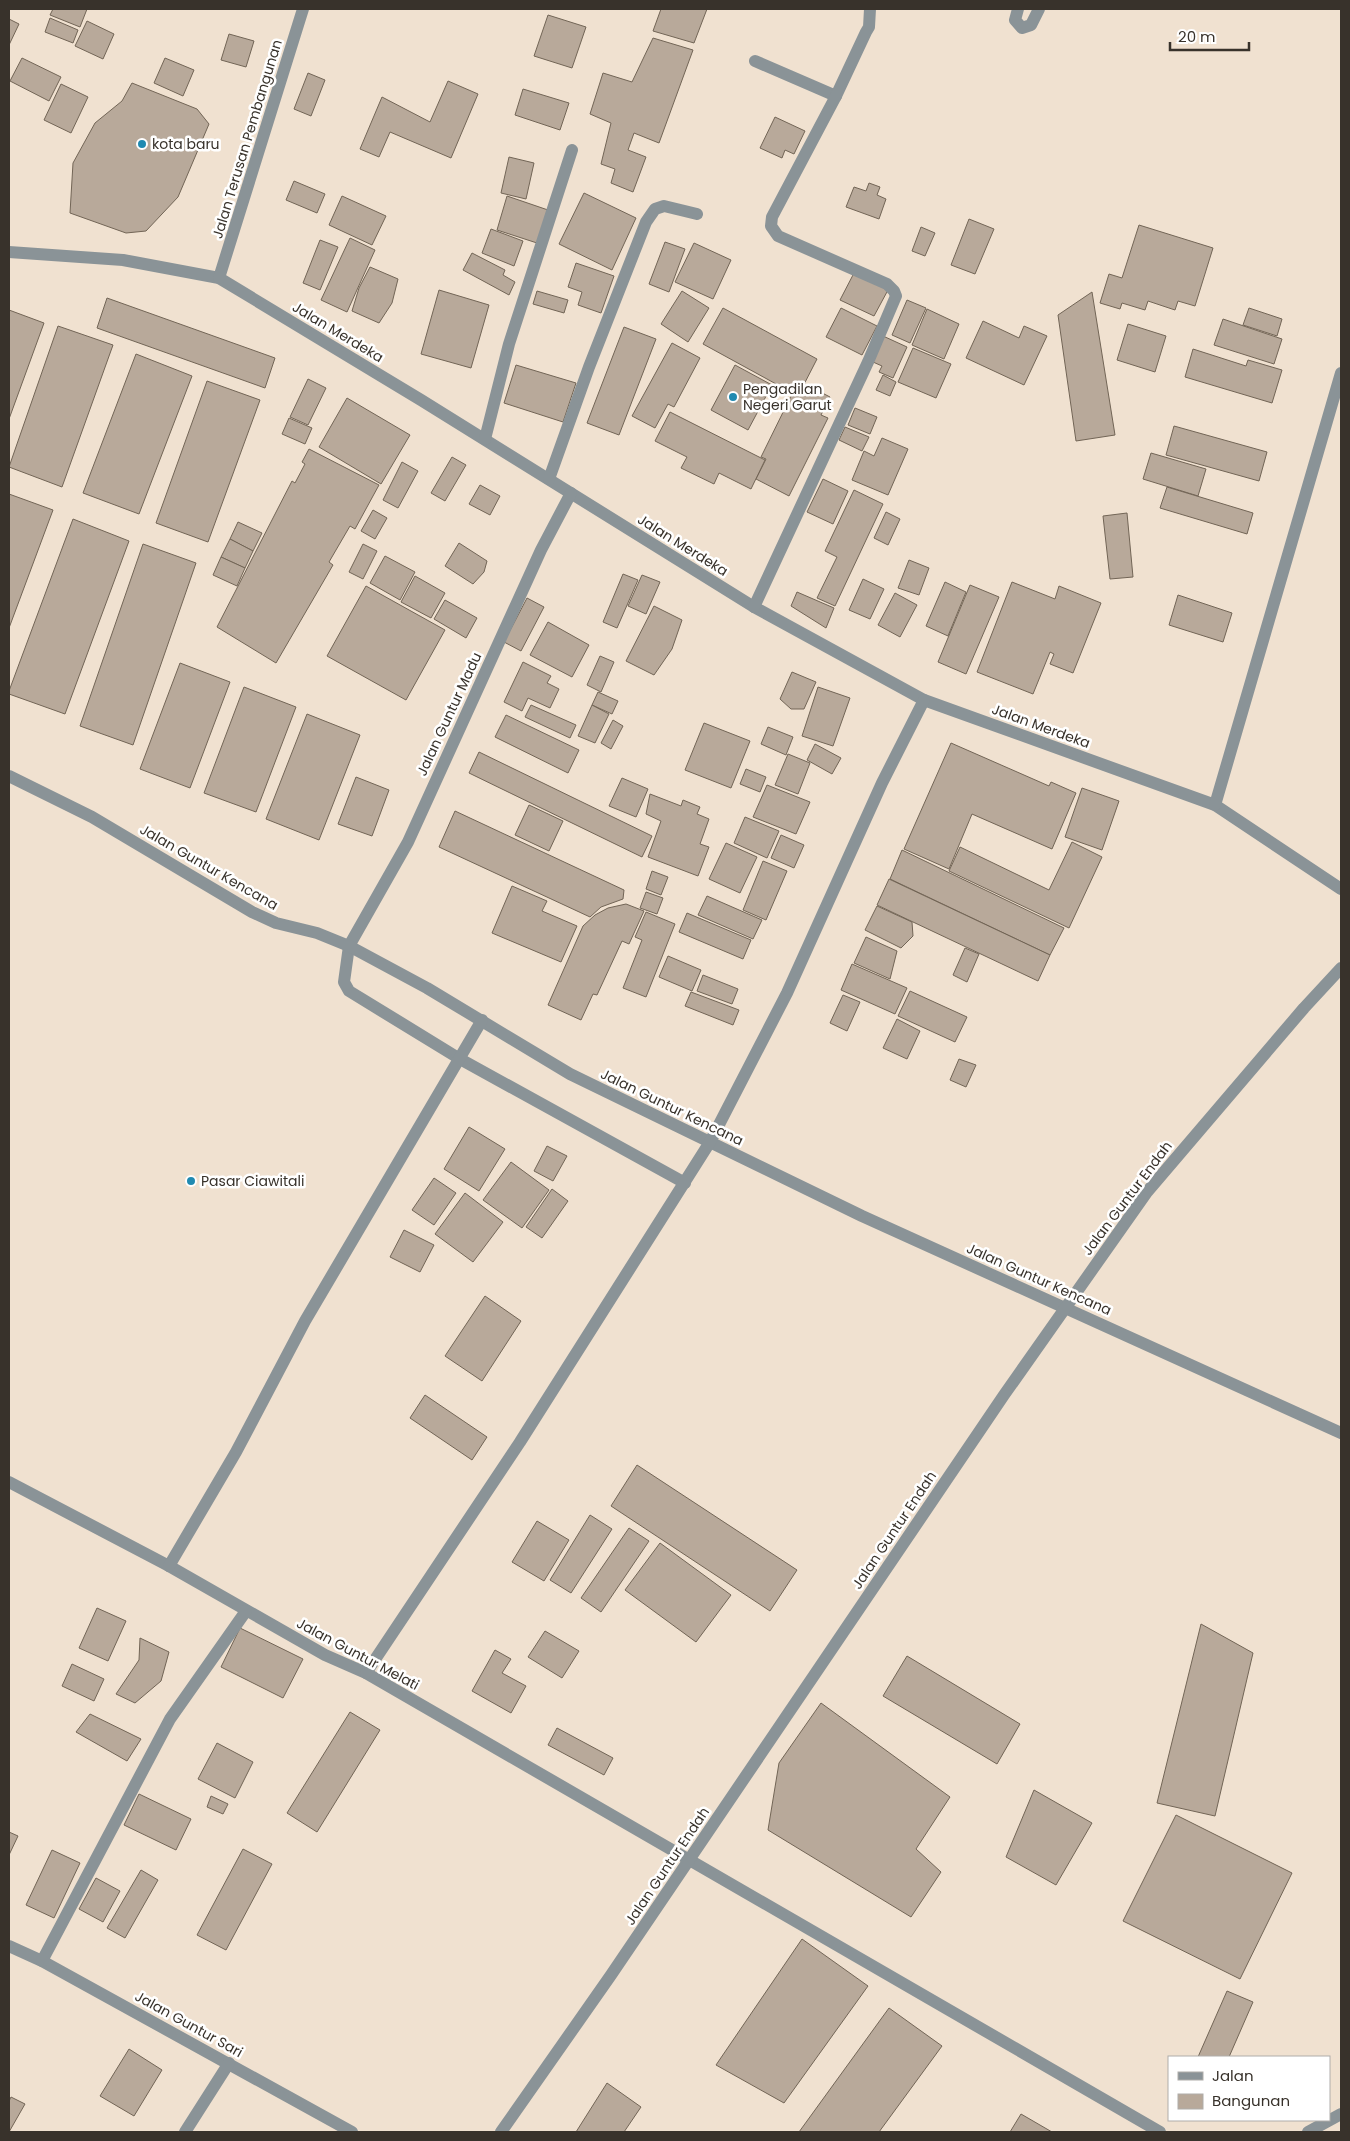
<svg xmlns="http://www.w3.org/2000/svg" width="1350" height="2141" viewBox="0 0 1350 2141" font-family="Poppins,sans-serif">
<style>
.building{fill:#b8a99a;stroke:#726556}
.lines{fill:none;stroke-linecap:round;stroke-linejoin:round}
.minor{stroke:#8a9397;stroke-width:12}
.poi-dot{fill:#208ab1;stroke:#fff;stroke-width:2}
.labels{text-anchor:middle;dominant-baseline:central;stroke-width:5;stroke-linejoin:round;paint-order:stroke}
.street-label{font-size:14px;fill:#38322b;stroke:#fff}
.poi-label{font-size:14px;fill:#38322b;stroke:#fff;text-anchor:start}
</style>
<rect width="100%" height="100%" fill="#f0e1d0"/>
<g class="building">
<path d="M 53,9 L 87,9 L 80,27 L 50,15 Z"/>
<path d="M 661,9 L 707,9 L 694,43 L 653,31 Z"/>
<path d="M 548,15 L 586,27 L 572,68 L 534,56 Z"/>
<path d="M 50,18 L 78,30 L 73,43 L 45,32 Z"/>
<path d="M 9,19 L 19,24 L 9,45 Z"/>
<path d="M 87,21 L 114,34 L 103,59 L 75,46 Z"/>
<path d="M 229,34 L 254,41 L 246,67 L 221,60 Z"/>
<path d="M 653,38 L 693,50 L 659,143 L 634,133 L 628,150 L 646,157 L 633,192 L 611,183 L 615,169 L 601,164 L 611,123 L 590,114 L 603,73 L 632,82 Z"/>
<path d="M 22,58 L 61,77 L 49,101 L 10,81 Z"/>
<path d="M 165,58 L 194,70 L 183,96 L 154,83 Z"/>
<path d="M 308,73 L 325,80 L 311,116 L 294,109 Z"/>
<path d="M 448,81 L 478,94 L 451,158 L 390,132 L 379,157 L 360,149 L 382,97 L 430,122 Z"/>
<path d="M 132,83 L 197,109 L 209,124 L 178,197 L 146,231 L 126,233 L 70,213 L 73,163 L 95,123 L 122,101 Z"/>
<path d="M 61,84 L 88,97 L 71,133 L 44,120 Z"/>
<path d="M 523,89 L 569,103 L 560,130 L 515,115 Z"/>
<path d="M 775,117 L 805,131 L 794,154 L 785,150 L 782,158 L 760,148 Z"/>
<path d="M 509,157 L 534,163 L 526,199 L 501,193 Z"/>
<path d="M 294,181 L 325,194 L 317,213 L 286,200 Z"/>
<path d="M 869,183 L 880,187 L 877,195 L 886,199 L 879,219 L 846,207 L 854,187 L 866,191 Z"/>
<path d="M 584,193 L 636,218 L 612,270 L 559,244 Z"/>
<path d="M 342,196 L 386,216 L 372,245 L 329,225 Z"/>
<path d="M 507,196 L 548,210 L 537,243 L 497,230 Z"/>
<path d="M 969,219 L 994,229 L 975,274 L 951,265 Z"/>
<path d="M 1139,225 L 1213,248 L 1195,306 L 1178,301 L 1175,310 L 1148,301 L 1145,310 L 1122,303 L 1120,309 L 1100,303 L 1109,274 L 1122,278 Z"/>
<path d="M 921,227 L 935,233 L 925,256 L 912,251 Z"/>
<path d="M 491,229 L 523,241 L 514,266 L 482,253 Z"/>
<path d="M 350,238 L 375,250 L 347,312 L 321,300 Z"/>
<path d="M 320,240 L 338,247 L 320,290 L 303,283 Z"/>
<path d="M 665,242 L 685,249 L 669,292 L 649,284 Z"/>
<path d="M 694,243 L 731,260 L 713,299 L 675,282 Z"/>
<path d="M 472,253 L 505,270 L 503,275 L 515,282 L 509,295 L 463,270 Z"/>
<path d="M 576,263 L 614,276 L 601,313 L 578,305 L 582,292 L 568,287 Z"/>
<path d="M 370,267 L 398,279 L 392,303 L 379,323 L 352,311 L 359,288 Z"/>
<path d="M 854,273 L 888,290 L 874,316 L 840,300 Z"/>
<path d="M 439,290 L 489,305 L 471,368 L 421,354 Z"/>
<path d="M 537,291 L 568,300 L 564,313 L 533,304 Z"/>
<path d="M 682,291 L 709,308 L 688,342 L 661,324 Z"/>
<path d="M 1092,292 L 1115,435 L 1076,441 L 1058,315 Z"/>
<path d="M 107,298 L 275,358 L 265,388 L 97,328 Z"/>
<path d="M 907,300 L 926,308 L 910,343 L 892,335 Z"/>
<path d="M 723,308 L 817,359 L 798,396 L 703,344 Z"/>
<path d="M 841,308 L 877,326 L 862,355 L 826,337 Z"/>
<path d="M 1249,308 L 1282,319 L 1277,336 L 1243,325 Z"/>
<path d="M 927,309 L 959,324 L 944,359 L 912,345 Z"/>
<path d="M 9,310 L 44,323 L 9,419 Z"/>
<path d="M 1223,319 L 1282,339 L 1274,364 L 1214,345 Z"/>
<path d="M 983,321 L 1019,338 L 1024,326 L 1047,336 L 1024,385 L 966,358 Z"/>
<path d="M 1128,324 L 1166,336 L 1155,372 L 1117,360 Z"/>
<path d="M 58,326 L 113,345 L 62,487 L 9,467 Z"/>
<path d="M 624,327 L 656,339 L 619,435 L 587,423 Z"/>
<path d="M 883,336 L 907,347 L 893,378 L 879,372 L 882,366 L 873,362 Z"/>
<path d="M 672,343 L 700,358 L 674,407 L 668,404 L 655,428 L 632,416 Z"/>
<path d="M 913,348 L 951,364 L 936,398 L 898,382 Z"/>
<path d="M 1193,349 L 1246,366 L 1248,360 L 1282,370 L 1272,403 L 1185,377 Z"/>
<path d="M 136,354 L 192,376 L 139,514 L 83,493 Z"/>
<path d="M 516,365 L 576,383 L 563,422 L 504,403 Z"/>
<path d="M 735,365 L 772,385 L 748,430 L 711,410 Z"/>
<path d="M 883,375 L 896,382 L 890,396 L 876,390 Z"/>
<path d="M 308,379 L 326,388 L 308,425 L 290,417 Z"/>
<path d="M 207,381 L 260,400 L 208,542 L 156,523 Z"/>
<path d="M 805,384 L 830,397 L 821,415 L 828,418 L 789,496 L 756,479 L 766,459 L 761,457 L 792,394 L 798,397 Z"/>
<path d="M 347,398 L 410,435 L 381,484 L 319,447 Z"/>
<path d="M 855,408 L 877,417 L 870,434 L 848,425 Z"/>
<path d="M 670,412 L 765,460 L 751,489 L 719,473 L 714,484 L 681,468 L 687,457 L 655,441 Z"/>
<path d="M 289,418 L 312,428 L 305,444 L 282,434 Z"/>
<path d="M 1174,426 L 1267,452 L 1259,481 L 1166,455 Z"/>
<path d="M 845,427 L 869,437 L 862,451 L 839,440 Z"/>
<path d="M 882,438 L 908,449 L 888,495 L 852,480 L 864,451 L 874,456 Z"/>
<path d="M 309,449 L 379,485 L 355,529 L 350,526 L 329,562 L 333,565 L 276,663 L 217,627 L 292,481 L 295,483 L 305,464 L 302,462 Z"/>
<path d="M 1151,453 L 1206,469 L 1198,496 L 1143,479 Z"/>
<path d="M 452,457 L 466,465 L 445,501 L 431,493 Z"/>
<path d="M 402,462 L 418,471 L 398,508 L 383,500 Z"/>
<path d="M 823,479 L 848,491 L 833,524 L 807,512 Z"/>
<path d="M 480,485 L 500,496 L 490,515 L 469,504 Z"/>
<path d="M 1167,487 L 1253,513 L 1247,534 L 1160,508 Z"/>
<path d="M 854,490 L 883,504 L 835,606 L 817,598 L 837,557 L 825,551 Z"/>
<path d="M 9,494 L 53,510 L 9,628 Z"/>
<path d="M 373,510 L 387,518 L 375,539 L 361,531 Z"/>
<path d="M 886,512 L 900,519 L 888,545 L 874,538 Z"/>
<path d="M 1127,513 L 1133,577 L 1110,579 L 1103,516 Z"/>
<path d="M 73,519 L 129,541 L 65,714 L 9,694 L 9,691 Z"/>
<path d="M 238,522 L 262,533 L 253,551 L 230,539 Z"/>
<path d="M 230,539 L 253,551 L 245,568 L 221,557 Z"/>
<path d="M 459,543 L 487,561 L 484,572 L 473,584 L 445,566 Z"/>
<path d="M 143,544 L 196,563 L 133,745 L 80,726 Z"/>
<path d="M 363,544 L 377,551 L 363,579 L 349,572 Z"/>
<path d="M 385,556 L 415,572 L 400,600 L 370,583 Z"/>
<path d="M 221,557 L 245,568 L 237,586 L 213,575 Z"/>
<path d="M 909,560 L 929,568 L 919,595 L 898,588 Z"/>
<path d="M 623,574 L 638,580 L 617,628 L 603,622 Z"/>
<path d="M 642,575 L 660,582 L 646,614 L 628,606 Z"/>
<path d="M 415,576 L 445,593 L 431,618 L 401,602 Z"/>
<path d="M 863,579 L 884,589 L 870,619 L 849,610 Z"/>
<path d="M 945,582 L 966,592 L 948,636 L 926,626 Z"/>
<path d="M 1012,582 L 1055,599 L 1059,586 L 1101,603 L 1073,673 L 1050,664 L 1054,654 L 1050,652 L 1033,694 L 977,672 Z"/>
<path d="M 970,585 L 999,597 L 966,674 L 938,662 Z"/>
<path d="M 366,586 L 445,630 L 406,700 L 327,656 Z"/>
<path d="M 797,592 L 834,608 L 826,628 L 791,606 Z"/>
<path d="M 895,593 L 917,605 L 900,637 L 878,625 Z"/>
<path d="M 1178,595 L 1232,613 L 1223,642 L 1169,625 Z"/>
<path d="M 527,598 L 544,607 L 521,651 L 504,642 Z"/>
<path d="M 445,600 L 477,618 L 466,638 L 434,619 Z"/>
<path d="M 654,606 L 682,620 L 672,649 L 654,675 L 626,661 Z"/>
<path d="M 548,622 L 589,645 L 572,677 L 530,655 Z"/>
<path d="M 600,656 L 614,662 L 601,692 L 587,685 Z"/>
<path d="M 523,662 L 551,676 L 547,683 L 559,689 L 550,708 L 528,698 L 522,711 L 504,702 Z"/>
<path d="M 180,663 L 230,682 L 190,788 L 140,769 Z"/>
<path d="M 792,672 L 816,682 L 804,709 L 791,709 L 780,699 Z"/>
<path d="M 244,687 L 296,707 L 256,812 L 204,793 Z"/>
<path d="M 818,687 L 850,698 L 833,746 L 802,736 Z"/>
<path d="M 598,692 L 618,701 L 612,714 L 592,705 Z"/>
<path d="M 531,705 L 576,725 L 570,738 L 525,717 Z"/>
<path d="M 592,705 L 609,714 L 595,743 L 578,736 Z"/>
<path d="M 307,714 L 360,735 L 319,840 L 266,819 Z"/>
<path d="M 506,715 L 579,750 L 568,773 L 495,737 Z"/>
<path d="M 613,720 L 623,726 L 611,749 L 601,743 Z"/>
<path d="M 704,723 L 750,741 L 731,788 L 685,770 Z"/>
<path d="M 768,727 L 793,737 L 786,755 L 761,744 Z"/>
<path d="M 951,743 L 1049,786 L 1051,782 L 1076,793 L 1052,849 L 972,814 L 949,869 L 904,849 Z"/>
<path d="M 815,744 L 841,758 L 832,774 L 807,760 Z"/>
<path d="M 479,752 L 652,836 L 642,857 L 469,773 Z"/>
<path d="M 788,754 L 810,763 L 798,794 L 775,785 Z"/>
<path d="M 746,769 L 766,777 L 760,792 L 740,784 Z"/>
<path d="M 356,777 L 389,790 L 372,836 L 338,824 Z"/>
<path d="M 622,778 L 648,789 L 636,817 L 609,806 Z"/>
<path d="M 767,785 L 810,802 L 796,834 L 753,817 Z"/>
<path d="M 1082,788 L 1119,801 L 1102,850 L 1065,837 Z"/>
<path d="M 650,794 L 681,806 L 683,800 L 700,807 L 697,814 L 709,819 L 700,844 L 709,847 L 698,876 L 648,857 L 661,821 L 646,814 Z"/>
<path d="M 529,805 L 563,821 L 549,851 L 515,835 Z"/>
<path d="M 455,811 L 624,890 L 623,899 L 601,907 L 590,917 L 439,847 Z"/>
<path d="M 745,817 L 779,831 L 767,858 L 734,843 Z"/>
<path d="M 781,835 L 804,845 L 794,868 L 771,858 Z"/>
<path d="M 1072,842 L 1102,857 L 1069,928 L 949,871 L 960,847 L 1049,890 Z"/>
<path d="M 726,843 L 757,857 L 740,893 L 709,879 Z"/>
<path d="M 902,850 L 1064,928 L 1050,955 L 890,879 Z"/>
<path d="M 763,861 L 787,871 L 766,920 L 743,910 Z"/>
<path d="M 652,871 L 668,877 L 661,895 L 646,889 Z"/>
<path d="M 889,879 L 1050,955 L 1038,981 L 877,905 Z"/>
<path d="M 512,886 L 547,901 L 542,911 L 577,926 L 561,962 L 492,933 Z"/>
<path d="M 646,892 L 663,898 L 657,914 L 640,908 Z"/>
<path d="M 707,896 L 762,920 L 753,939 L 698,915 Z"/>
<path d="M 626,904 L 644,911 L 629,944 L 622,941 L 597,995 L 593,994 L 581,1020 L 548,1005 L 583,926 L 595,915 L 608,908 Z"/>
<path d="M 877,906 L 912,922 L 913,936 L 901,948 L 865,930 Z"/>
<path d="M 646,912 L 675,924 L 646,997 L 623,988 L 642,940 L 635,937 Z"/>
<path d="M 687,913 L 751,940 L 743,959 L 679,932 Z"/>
<path d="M 866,937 L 897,951 L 890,979 L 854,963 Z"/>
<path d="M 965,948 L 979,954 L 967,982 L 953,975 Z"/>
<path d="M 668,956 L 701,970 L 692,991 L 659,977 Z"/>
<path d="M 852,964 L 907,988 L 895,1014 L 841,990 Z"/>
<path d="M 703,975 L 738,989 L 732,1004 L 697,991 Z"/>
<path d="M 910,991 L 967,1017 L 955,1042 L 898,1016 Z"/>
<path d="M 691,992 L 739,1010 L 733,1025 L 685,1006 Z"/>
<path d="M 843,995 L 860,1002 L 847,1031 L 830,1023 Z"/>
<path d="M 897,1019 L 920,1031 L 907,1059 L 883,1048 Z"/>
<path d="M 959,1059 L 976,1065 L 966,1087 L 950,1080 Z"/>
<path d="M 469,1127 L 505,1149 L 479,1191 L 444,1169 Z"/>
<path d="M 547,1146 L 567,1156 L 553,1181 L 534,1171 Z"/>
<path d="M 511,1162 L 549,1190 L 522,1228 L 483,1200 Z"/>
<path d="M 434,1178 L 456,1193 L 434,1225 L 412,1210 Z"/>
<path d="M 552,1189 L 568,1201 L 542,1238 L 526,1227 Z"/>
<path d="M 465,1193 L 503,1222 L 473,1262 L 435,1234 Z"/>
<path d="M 404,1230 L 434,1245 L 420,1272 L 390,1257 Z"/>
<path d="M 485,1296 L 521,1321 L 482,1381 L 445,1356 Z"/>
<path d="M 425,1395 L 487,1437 L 472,1460 L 410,1418 Z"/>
<path d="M 637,1465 L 797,1570 L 770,1611 L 611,1506 Z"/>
<path d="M 590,1515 L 612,1529 L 571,1593 L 550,1580 Z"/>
<path d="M 537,1521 L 569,1540 L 544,1581 L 512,1562 Z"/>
<path d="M 629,1528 L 649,1541 L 601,1612 L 581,1598 Z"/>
<path d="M 660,1543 L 731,1595 L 696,1642 L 625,1590 Z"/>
<path d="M 97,1608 L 126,1621 L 108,1661 L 79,1648 Z"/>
<path d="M 1201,1624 L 1253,1653 L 1215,1816 L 1157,1803 Z"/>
<path d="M 240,1628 L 303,1659 L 283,1698 L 221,1667 Z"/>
<path d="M 545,1631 L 579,1651 L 562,1678 L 528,1657 Z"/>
<path d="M 140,1638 L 169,1652 L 161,1681 L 135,1703 L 116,1694 L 139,1660 Z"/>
<path d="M 495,1650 L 511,1659 L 502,1673 L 526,1686 L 511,1713 L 472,1691 Z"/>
<path d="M 907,1656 L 1020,1724 L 997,1764 L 883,1696 Z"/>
<path d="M 72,1664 L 104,1679 L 94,1701 L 62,1686 Z"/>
<path d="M 821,1703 L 950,1797 L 916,1849 L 941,1872 L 911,1917 L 768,1830 L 779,1763 Z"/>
<path d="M 350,1712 L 380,1730 L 317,1832 L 287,1813 Z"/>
<path d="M 90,1714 L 141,1739 L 127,1761 L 76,1732 Z"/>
<path d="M 557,1728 L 613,1758 L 604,1775 L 548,1745 Z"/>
<path d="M 217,1743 L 253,1762 L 235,1798 L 198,1779 Z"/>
<path d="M 1034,1790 L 1092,1823 L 1056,1885 L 1006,1857 Z"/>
<path d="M 139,1794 L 191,1819 L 176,1850 L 124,1825 Z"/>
<path d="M 211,1796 L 228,1804 L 223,1814 L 207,1807 Z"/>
<path d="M 1176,1815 L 1292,1873 L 1240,1979 L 1123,1921 Z"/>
<path d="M 9,1832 L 18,1836 L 9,1855 Z"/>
<path d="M 243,1849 L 272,1864 L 226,1950 L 197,1935 Z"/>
<path d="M 52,1850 L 80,1863 L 54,1918 L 26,1905 Z"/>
<path d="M 141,1870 L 158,1880 L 125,1938 L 107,1928 Z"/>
<path d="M 96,1878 L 120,1891 L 103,1922 L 79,1909 Z"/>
<path d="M 802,1939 L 868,1986 L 784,2103 L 716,2065 Z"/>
<path d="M 1227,1991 L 1253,2002 L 1229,2057 L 1198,2057 Z"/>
<path d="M 889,2008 L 942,2046 L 879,2132 L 799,2132 Z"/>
<path d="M 129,2049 L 162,2070 L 134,2116 L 100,2096 Z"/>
<path d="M 607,2083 L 641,2107 L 624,2132 L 576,2132 Z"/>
<path d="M 11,2097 L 25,2104 L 9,2132 L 9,2101 Z"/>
<path d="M 1021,2114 L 1052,2132 L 1010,2132 Z"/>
</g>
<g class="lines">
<g class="minor">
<path d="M 1018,9 L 1015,20 L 1022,28 L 1031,25 L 1039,9"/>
<path d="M 755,61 L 836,96"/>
<path d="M 9,252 L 123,260 L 219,278 L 421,400 L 754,607 L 924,700 L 1215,805 L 1341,889"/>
<path d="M 219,278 L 303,9"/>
<path d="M 485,439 L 509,344 L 572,150"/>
<path d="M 549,479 L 589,367 L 646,222 L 655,209 L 664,206 L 697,214"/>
<path d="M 571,493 L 541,550 L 408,842 L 349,946 L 344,982 L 349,991 L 460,1059 L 685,1183"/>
<path d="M 754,607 L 868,362 L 896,296 L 894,291 L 887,284 L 778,236 L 771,226 L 772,217 L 836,96 L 866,32 L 869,27 L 870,9"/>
<path d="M 9,776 L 92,817 L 252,912 L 276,923 L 317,933 L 349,946 L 427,988 L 570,1074 L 862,1216 L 1341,1433"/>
<path d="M 1215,805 L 1341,373"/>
<path d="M 9,1482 L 169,1566 L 325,1655 L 366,1673 L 1160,2132"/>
<path d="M 169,1566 L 236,1452 L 305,1321 L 482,1020"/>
<path d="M 366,1673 L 520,1442 L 710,1142 L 787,993 L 882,783 L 924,700"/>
<path d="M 9,1946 L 42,1961 L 352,2132"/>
<path d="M 42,1961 L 170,1719 L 246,1611"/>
<path d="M 185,2132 L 229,2063"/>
<path d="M 501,2132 L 611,1975 L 1004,1395 L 1147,1192 L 1304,1008 L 1341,968"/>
<path d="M 1308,2132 L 1341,2114"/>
</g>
</g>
<g class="poi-dot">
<circle cx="142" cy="144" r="5"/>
<circle cx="733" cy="397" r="5"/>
<circle cx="191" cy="1181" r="5"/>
</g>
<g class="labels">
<g class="street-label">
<text transform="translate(247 139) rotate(-73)">Jalan Terusan Pembangunan</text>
<text transform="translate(338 332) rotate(31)">Jalan Merdeka</text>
<text transform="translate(683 545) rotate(32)">Jalan Merdeka</text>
<text transform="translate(449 714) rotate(-65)">Jalan Guntur Madu</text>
<text transform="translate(1041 726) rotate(20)">Jalan Merdeka</text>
<text transform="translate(209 867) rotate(30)">Jalan Guntur Kencana</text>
<text transform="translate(672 1107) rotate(26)">Jalan Guntur Kencana</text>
<text transform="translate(1127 1198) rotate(-53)">Jalan Guntur Endah</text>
<text transform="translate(1039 1279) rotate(24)">Jalan Guntur Kencana</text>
<text transform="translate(894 1530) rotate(-56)">Jalan Guntur Endah</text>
<text transform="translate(358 1654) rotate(28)">Jalan Guntur Melati</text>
<text transform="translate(667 1866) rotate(-56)">Jalan Guntur Endah</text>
<text transform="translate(189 2024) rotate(29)">Jalan Guntur Sari</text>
</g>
<g class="poi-label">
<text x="152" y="144">kota baru</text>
<text x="743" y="389">Pengadilan<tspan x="743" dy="16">Negeri Garut</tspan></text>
<text x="201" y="1181">Pasar Ciawitali</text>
</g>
</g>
<rect width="1350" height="2141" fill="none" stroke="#38322b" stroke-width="20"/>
<rect x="1168" y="2056" width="162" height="65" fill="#ffffff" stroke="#afadaa"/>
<rect x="1178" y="2072" width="25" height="8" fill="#8a9397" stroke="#afadaa"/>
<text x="1212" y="2081" font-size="15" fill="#38322b">Jalan</text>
<rect x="1178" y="2094" width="25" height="15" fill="#b8a99a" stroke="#afadaa"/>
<text x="1212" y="2106" font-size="15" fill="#38322b">Bangunan</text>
<path d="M1170 42v8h79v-8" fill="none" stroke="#38322b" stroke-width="2.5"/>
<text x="1178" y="42" font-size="15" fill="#38322b" stroke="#ffffff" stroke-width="4" paint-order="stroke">20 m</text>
</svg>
